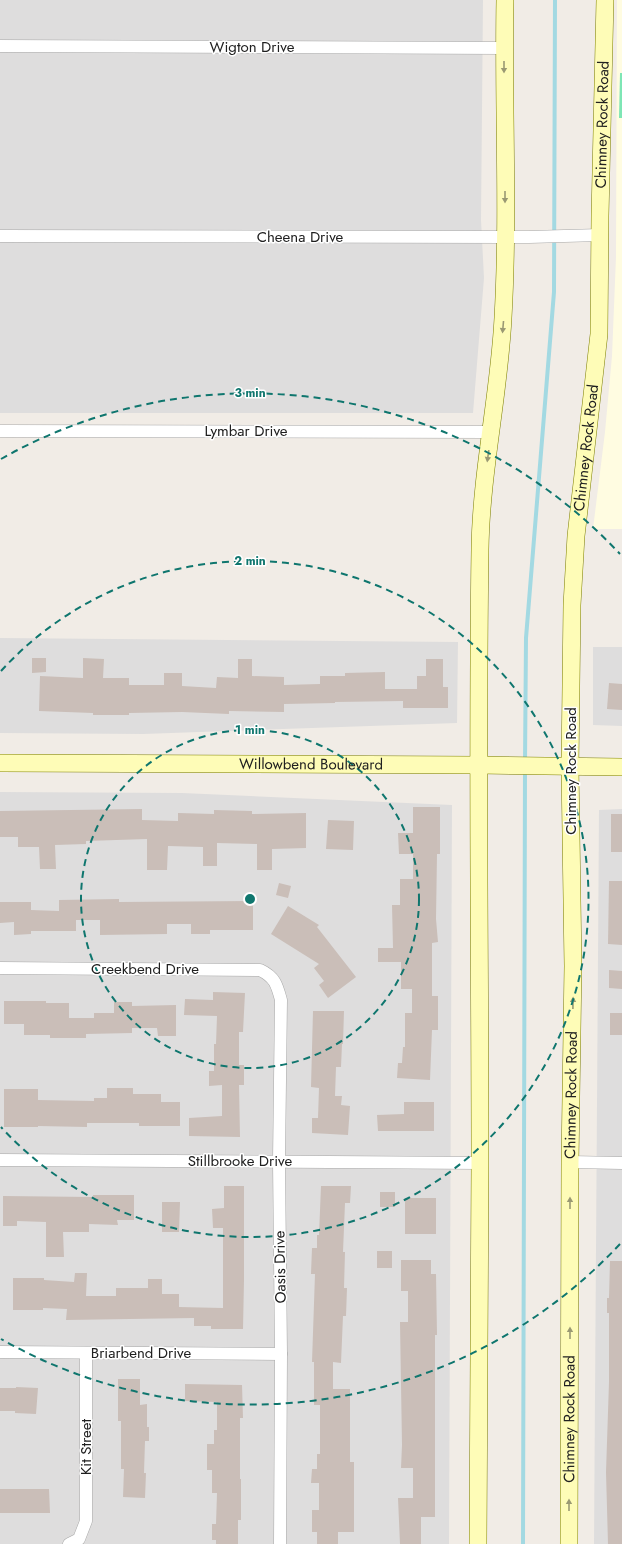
<svg xmlns="http://www.w3.org/2000/svg" width="622" height="1544" viewBox="0 0 622 1544" font-family="Jost,sans-serif">
<style>
.residential{fill:#dedddd}
.education{fill:#fffce1}
.pitch{fill:#7ee6b5}
.lines{fill:none;stroke-linecap:round;stroke-linejoin:round}
.stream{stroke:#a3d9e2;stroke-width:4}
.building{fill:#cabeb8}
.minor-casing{stroke:#a7a7a7;stroke-width:13}
.secondary-casing{stroke:#7c7e00;stroke-width:18}
.minor{stroke:#fff;stroke-width:12}
.secondary{stroke:#fefcb7;stroke-width:17}
.oneway{fill:#9a9973}
.ring{fill:none;stroke:#0f766e;stroke-width:2;stroke-dasharray:7 5}
.labels{text-anchor:middle;dominant-baseline:central;stroke-width:3;stroke-linejoin:round;paint-order:stroke}
.street-label{font-size:15px;fill:#202020;stroke:#fff}
.centre{fill:#0f766e;stroke:#fff;stroke-width:2}
.ring-label{font-size:12px;text-anchor:middle;font-weight:bold;fill:#0f766e;stroke:#fff;stroke-width:3;stroke-linejoin:round;paint-order:stroke}
</style>
<rect width="100%" height="100%" fill="#f1ece6"/>
<g class="residential">
<path d="M 0,0 L 483,0 L 481,220 L 484,278 L 473,413 L 0,413 Z"/>
<path d="M 0,638 L 458,642 L 457,723 L 143,734 L 0,733 Z"/>
<path d="M 593,647 L 622,647 L 622,726 L 593,725 Z"/>
<path d="M 0,792 L 182,793 L 452,805 L 449,1544 L 0,1544 Z"/>
<path d="M 622,809 L 622,1544 L 594,1544 L 599,810 Z"/>
</g>
<path class="education" d="M 617,0 L 622,0 L 622,529 L 593,529 L 605,432 L 612,356 L 616,257 Z"/>
<path class="pitch" d="M 620,73 L 622,73 L 622,118 L 619,118 Z"/>
<g class="lines">
<g class="stream">
<path d="M 525,762 L 526,638 L 554,292 L 555,0"/>
<path d="M 523,1544 L 525,769"/>
</g>
</g>
<g class="building">
<path d="M 32,658 L 46,658 L 46,672 L 32,673 Z"/>
<path d="M 83,658 L 104,659 L 103,678 L 129,678 L 129,685 L 164,685 L 164,673 L 182,673 L 182,686 L 216,688 L 217,677 L 238,678 L 238,659 L 252,659 L 252,676 L 284,677 L 284,685 L 320,684 L 320,676 L 345,676 L 345,673 L 385,672 L 385,689 L 417,689 L 417,676 L 426,676 L 426,659 L 443,659 L 443,687 L 448,687 L 448,708 L 403,708 L 403,701 L 335,702 L 335,703 L 284,704 L 284,712 L 229,711 L 229,714 L 182,712 L 129,713 L 129,715 L 93,715 L 93,713 L 39,711 L 40,676 L 83,678 Z"/>
<path d="M 609,683 L 622,684 L 622,710 L 607,709 Z"/>
<path d="M 413,807 L 440,807 L 440,854 L 437,854 L 436,919 L 438,942 L 432,943 L 432,996 L 438,996 L 438,1030 L 432,1030 L 430,1080 L 397,1078 L 398,1063 L 402,1063 L 403,1047 L 405,1047 L 405,1013 L 412,1013 L 412,989 L 401,989 L 401,962 L 378,962 L 378,948 L 393,948 L 392,905 L 400,905 L 400,879 L 413,879 L 413,854 L 399,854 L 398,833 L 413,833 Z"/>
<path d="M 142,809 L 142,820 L 178,821 L 178,813 L 214,814 L 214,810 L 252,811 L 252,814 L 306,813 L 306,848 L 272,849 L 272,870 L 257,870 L 257,844 L 217,843 L 217,866 L 203,866 L 203,847 L 168,846 L 167,870 L 147,870 L 147,839 L 86,841 L 86,844 L 55,845 L 56,869 L 40,869 L 39,847 L 18,847 L 18,837 L 0,837 L 0,811 Z"/>
<rect x="611" y="814" width="11" height="38"/>
<path d="M 328,820 L 354,821 L 353,850 L 326,849 Z"/>
<path d="M 609,881 L 622,881 L 622,945 L 608,944 Z"/>
<path d="M 279,883 L 291,886 L 288,898 L 276,895 Z"/>
<path d="M 119,899 L 119,902 L 253,901 L 253,930 L 210,930 L 210,934 L 191,934 L 191,924 L 167,924 L 167,934 L 100,935 L 100,920 L 76,920 L 76,931 L 31,931 L 31,934 L 14,935 L 14,922 L 0,923 L 0,902 L 31,902 L 31,910 L 59,911 L 59,900 Z"/>
<path d="M 288,906 L 319,925 L 317,927 L 356,977 L 328,998 L 319,985 L 324,981 L 314,968 L 319,964 L 271,934 Z"/>
<path d="M 609,970 L 622,971 L 622,989 L 609,988 Z"/>
<path d="M 213,992 L 245,993 L 243,1032 L 239,1032 L 239,1065 L 244,1065 L 244,1085 L 239,1085 L 240,1137 L 189,1136 L 189,1118 L 222,1116 L 222,1085 L 209,1086 L 209,1071 L 214,1071 L 214,1044 L 216,1044 L 217,1016 L 184,1015 L 185,999 L 213,1000 Z"/>
<path d="M 4,1001 L 46,1001 L 46,1003 L 69,1003 L 69,1018 L 94,1018 L 94,1013 L 114,1013 L 114,1002 L 132,1002 L 132,1006 L 176,1005 L 176,1036 L 158,1036 L 157,1028 L 132,1028 L 132,1033 L 86,1034 L 86,1038 L 50,1038 L 50,1035 L 24,1035 L 24,1024 L 4,1024 Z"/>
<path d="M 313,1011 L 344,1011 L 343,1044 L 342,1044 L 341,1067 L 336,1067 L 335,1096 L 342,1096 L 341,1105 L 350,1106 L 348,1135 L 312,1133 L 312,1118 L 318,1118 L 319,1088 L 311,1087 Z"/>
<rect x="610" y="1013" width="12" height="22"/>
<path d="M 107,1088 L 133,1088 L 133,1094 L 161,1094 L 161,1102 L 180,1102 L 180,1126 L 139,1126 L 139,1123 L 87,1123 L 87,1127 L 38,1126 L 38,1127 L 4,1127 L 4,1089 L 38,1089 L 38,1100 L 94,1101 L 94,1098 L 107,1098 Z"/>
<path d="M 404,1102 L 434,1102 L 434,1131 L 378,1131 L 377,1115 L 404,1114 Z"/>
<path d="M 224,1186 L 244,1186 L 244,1280 L 243,1329 L 211,1329 L 211,1326 L 194,1326 L 194,1318 L 66,1320 L 67,1309 L 43,1308 L 43,1310 L 13,1310 L 13,1278 L 44,1278 L 44,1280 L 74,1282 L 75,1273 L 87,1273 L 86,1296 L 116,1296 L 116,1288 L 148,1288 L 148,1279 L 162,1279 L 162,1294 L 179,1294 L 179,1307 L 223,1308 L 223,1228 L 213,1228 L 212,1209 L 224,1208 Z"/>
<path d="M 321,1186 L 351,1186 L 350,1203 L 345,1203 L 343,1252 L 345,1252 L 344,1288 L 347,1288 L 346,1316 L 343,1316 L 341,1363 L 333,1362 L 333,1389 L 350,1389 L 350,1462 L 354,1462 L 354,1532 L 338,1532 L 338,1544 L 317,1544 L 317,1532 L 312,1532 L 312,1510 L 319,1510 L 319,1483 L 311,1483 L 312,1469 L 317,1469 L 317,1454 L 320,1454 L 320,1405 L 314,1405 L 314,1362 L 312,1362 L 315,1274 L 311,1274 L 312,1248 L 317,1248 L 317,1235 L 319,1235 Z"/>
<rect x="380" y="1192" width="15" height="15"/>
<path d="M 93,1195 L 134,1195 L 134,1220 L 117,1220 L 118,1225 L 89,1224 L 89,1232 L 63,1232 L 64,1257 L 46,1257 L 46,1222 L 17,1221 L 17,1226 L 3,1226 L 3,1196 L 93,1197 Z"/>
<rect x="405" y="1198" width="31" height="36"/>
<path d="M 162,1202 L 180,1202 L 179,1232 L 162,1232 Z"/>
<rect x="377" y="1251" width="15" height="17"/>
<path d="M 401,1260 L 431,1260 L 431,1274 L 436,1274 L 437,1335 L 435,1335 L 435,1517 L 421,1517 L 421,1544 L 400,1544 L 398,1498 L 413,1498 L 413,1468 L 401,1468 L 402,1445 L 400,1322 L 408,1322 L 408,1291 L 401,1291 Z"/>
<path d="M 610,1261 L 622,1261 L 622,1544 L 608,1544 L 606,1472 L 609,1382 L 609,1313 L 607,1313 L 607,1298 L 609,1298 Z"/>
<path d="M 118,1379 L 140,1379 L 140,1405 L 147,1404 L 147,1427 L 149,1427 L 149,1441 L 145,1441 L 144,1473 L 146,1473 L 145,1498 L 123,1497 L 124,1469 L 121,1469 L 121,1421 L 118,1421 Z"/>
<path d="M 185,1384 L 242,1385 L 243,1418 L 240,1418 L 240,1479 L 241,1479 L 241,1520 L 238,1520 L 238,1544 L 216,1544 L 216,1540 L 212,1540 L 212,1524 L 216,1524 L 217,1493 L 212,1493 L 212,1470 L 207,1470 L 207,1444 L 214,1444 L 214,1430 L 217,1430 L 217,1402 L 185,1401 Z"/>
<path d="M 16,1387 L 38,1388 L 36,1414 L 15,1413 L 15,1411 L 0,1411 L 0,1388 L 16,1388 Z"/>
<path d="M 0,1489 L 49,1489 L 50,1513 L 0,1513 Z"/>
</g>
<g class="lines">
<g class="minor-casing">
<g id="minor">
<path d="M 0,46 L 504,48"/>
<path d="M 0,236 L 529,237 L 600,235"/>
<path d="M 0,431 L 492,432"/>
<path d="M 0,968 L 260,970 C 275,977 277,985 281,1000 L 279,1161 L 281,1354 L 280,1544"/>
<path d="M 0,1160 L 480,1163"/>
<path d="M 570,1162 L 622,1163"/>
<path d="M 0,1352 L 281,1354"/>
<path d="M 69,1544 L 79,1539 L 86,1521 L 86,1353"/>
</g>
</g>
<g class="secondary-casing">
<g id="secondary">
<path id="s1" d="M 0,763 L 479,765 L 622,767"/>
<path d="M 478,1544 C 478,1417 480,1290 480,1163 C 480,959 477,755 480,550 C 481,472 499,396 503,318 C 509,212 503,106 505,0"/>
<path id="s2" d="M 569,1544 L 570,1162 L 573,966 L 570,767 L 572,605 L 576,536 L 599,334 L 600,216 L 605,0"/>
</g>
</g>
<use href="#minor" class="minor"/>
<use href="#secondary" class="secondary"/>
</g>
<defs><path id="oneway-solid" d="M-6-.8H1V-3.2L6.5 0L1 3.2V.8H-6Z"/></defs>
<g class="oneway">
<use href="#oneway-solid" transform="translate(504 67) rotate(90)"/>
<use href="#oneway-solid" transform="translate(505 197) rotate(90)"/>
<use href="#oneway-solid" transform="translate(503 327) rotate(95)"/>
<use href="#oneway-solid" transform="translate(488 456) rotate(98)"/>
<use href="#oneway-solid" transform="translate(573 1003) rotate(-89)"/>
<use href="#oneway-solid" transform="translate(570 1203) rotate(-90)"/>
<use href="#oneway-solid" transform="translate(570 1333) rotate(-90)"/>
<use href="#oneway-solid" transform="translate(569 1505) rotate(-90)"/>
</g>
<g class="ring">
<circle cx="250" cy="899" r="169"/>
<path d="M1 671A338 338 0 1 1 1 1127"/>
<path d="M620 1244A506 506 0 0 1 1 1339M1 459A506 506 0 0 1 620 554"/>
</g>
<g class="labels">
<g class="street-label">
<text x="252" y="47">Wigton Drive</text>
<text stroke="none"><textPath href="#s2" startOffset="1421">Chimney Rock Road</textPath></text>
<text x="300" y="237">Cheena Drive</text>
<text x="246" y="431">Lymbar Drive</text>
<text stroke="none"><textPath href="#s2" startOffset="1097">Chimney Rock Road</textPath></text>
<text stroke="none"><textPath href="#s1" startOffset="311">Willowbend Boulevard</textPath></text>
<text transform="translate(571 771) rotate(-90)">Chimney Rock Road</text>
<text x="145" y="969">Creekbend Drive</text>
<text stroke="none"><textPath href="#s2" startOffset="449">Chimney Rock Road</textPath></text>
<text x="240" y="1161">Stillbrooke Drive</text>
<text transform="translate(280 1267) rotate(-91)">Oasis Drive</text>
<text x="141" y="1353">Briarbend Drive</text>
<text stroke="none"><textPath href="#s2" startOffset="125">Chimney Rock Road</textPath></text>
<text transform="translate(86 1447) rotate(-90)">Kit Street</text>
</g>
</g>
<circle cx="250" cy="899" r="6" class="centre"/>
<g class="ring-label">
<text x="250" y="397">3 min</text>
<text x="250" y="565">2 min</text>
<text x="250" y="734">1 min</text>
</g>
</svg>
